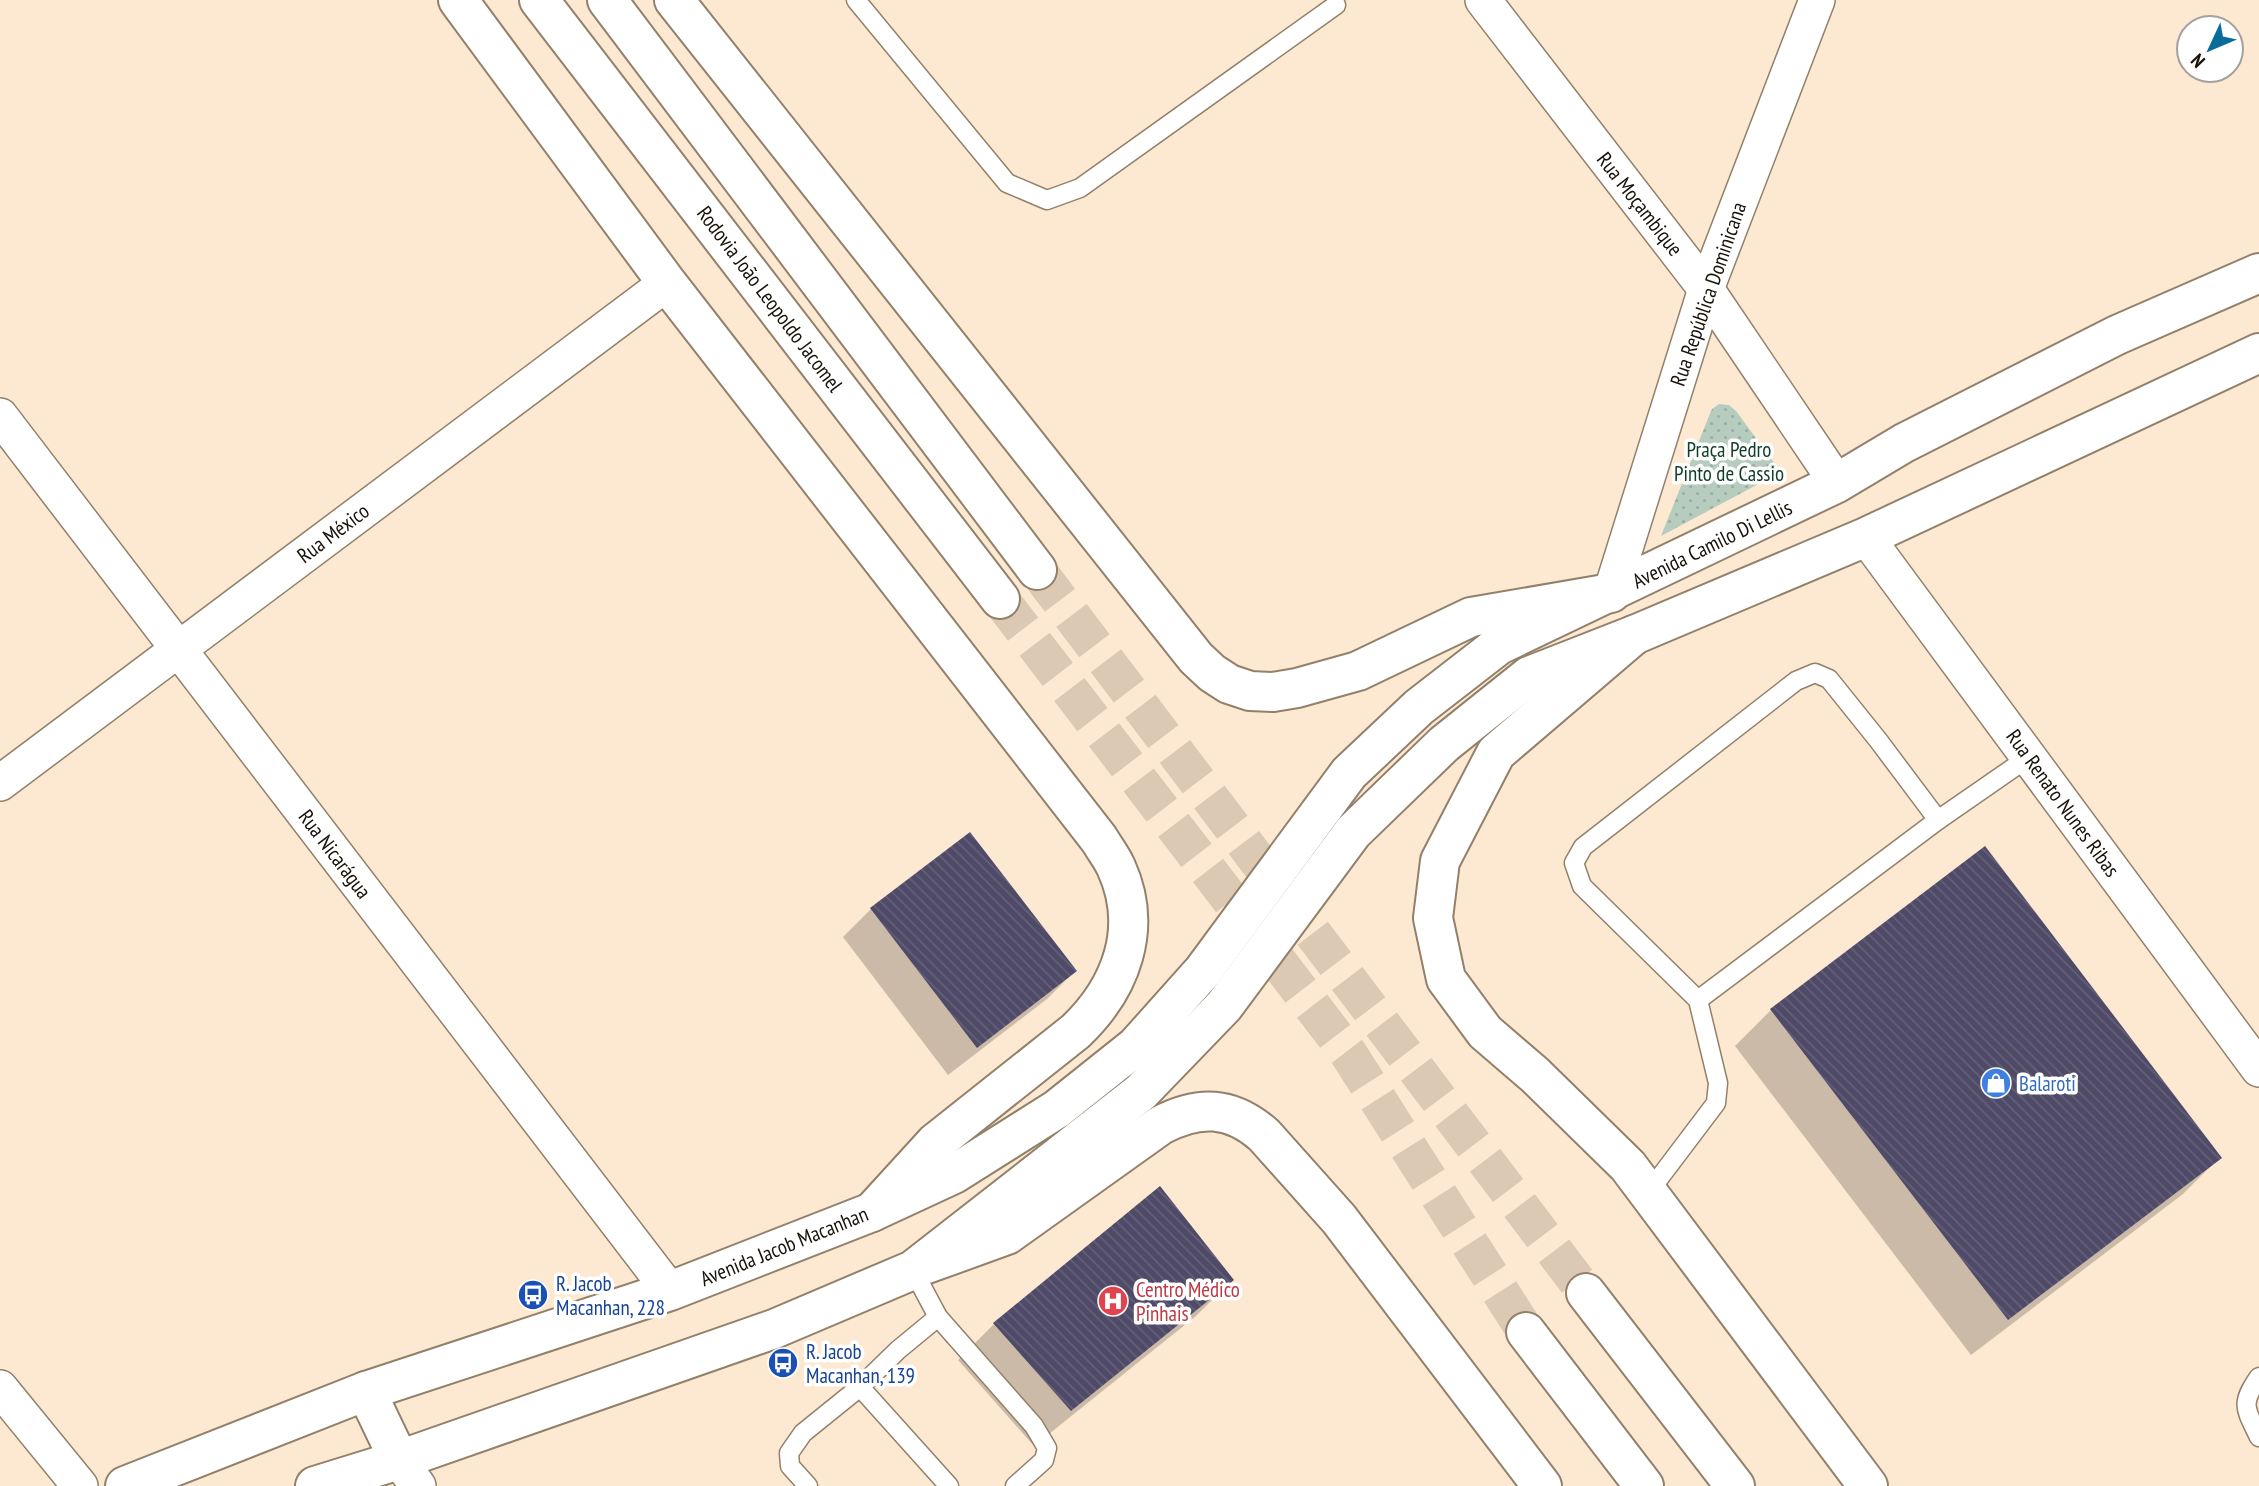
<svg xmlns="http://www.w3.org/2000/svg" width="2259" height="1486" viewBox="0 0 2259 1486" font-family="'PT Sans Narrow',sans-serif">
<style>
.park{fill:url(#park-dots)}
.shadow{fill:#0003}
.building{fill:url(#building-back-hatch)}
.lines{fill:none;stroke-linecap:round;stroke-linejoin:round}
.trunk-tunnel{stroke:#dbc9b3;stroke-width:38;stroke-dasharray:38 19;stroke-linecap:butt}
.service-casing{stroke:#92806b;stroke-width:21}
.minor-casing{stroke:#92806b;stroke-width:38}
.tertiary-casing{stroke:#92806b;stroke-width:42}
.secondary-casing{stroke:#92806b;stroke-width:42}
.trunk-casing{stroke:#92806b;stroke-width:42}
.service{stroke:#fff;stroke-width:18}
.minor{stroke:#fff;stroke-width:35}
.tertiary{stroke:#fff;stroke-width:38}
.secondary{stroke:#fff;stroke-width:38}
.trunk{stroke:#fff;stroke-width:38}
.labels{text-anchor:middle;dominant-baseline:central;stroke-width:7;stroke-linejoin:round;paint-order:stroke}
.street-label{font-size:21px;fill:#18120a;stroke:#fff}
.park-label{font-size:21px;fill:#0f3d27;stroke:#fff}
.shop-label{font-size:21px;fill:#366cbe;stroke:#fff;text-anchor:start}
.transit-label{font-size:21px;fill:#164399;stroke:#fff;text-anchor:start}
.health-label{font-size:21px;fill:#be3a42;stroke:#fff;text-anchor:start}
</style>
<defs>
<pattern id="park-dots" width="8" height="8" patternUnits="userSpaceOnUse" patternTransform="scale(1.75)"><rect width="8" height="8" fill="#b5ccbe"/><path d="M2 2h.1M6 6h.1" fill="none" stroke="#9baea2" stroke-width="1.8" stroke-linecap="round"/></pattern>
<pattern id="building-back-hatch" width="6" height="6" patternUnits="userSpaceOnUse" patternTransform="scale(1.75)"><rect width="6" height="6" fill="#4e4a68"/><path d="M-1 5l2 2M0 0l6 6M5-1l2 2" fill="none" stroke="#646078"/></pattern>
</defs>
<rect width="100%" height="100%" fill="#fde9d1"/>
<path class="park" d="M 1719,404 L 1729,405 L 1736,411 L 1781,472 L 1661,536 L 1709,416 L 1712,409 Z"/>
<g class="shadow">
<path d="M 871,909 L 1075,971 L 1047,999 L 948,1075 L 843,937 Z"/>
<path d="M 1771,1010 L 2219,1158 L 2183,1194 L 1971,1355 L 1735,1046 Z"/>
<path d="M 1232,1280 L 1196,1316 L 1034,1446 L 958,1360 L 994,1324 Z"/>
</g>
<g class="building">
<path d="M 970,832 L 1077,971 L 977,1048 L 870,908 Z"/>
<path d="M 1985,846 L 2222,1158 L 2008,1320 L 1770,1009 Z"/>
<path d="M 1160,1186 L 1234,1280 L 1071,1411 L 993,1323 Z"/>
</g>
<g class="lines">
<g class="trunk-tunnel">
<path d="M 1037,570 L 1586,1293"/>
<path d="M 1000,599 L 1348,1053 L 1526,1332"/>
</g>
<g class="service-casing">
<g id="service">
<path d="M 856,0 L 1007,183 L 1047,200 L 1080,188 L 1336,5"/>
<path d="M 1698,1000 L 1938,820 L 2029,757"/>
<path d="M 1648,1193 L 1716,1103 L 1718,1083 L 1698,1000 L 1582,886 L 1574,863 L 1583,847 L 1796,681 L 1815,673 L 1829,679 L 1878,740 L 1938,820"/>
<path d="M 913,1270 L 938,1317 L 1034,1426 L 1047,1448 L 1044,1460 L 1015,1486"/>
<path d="M 2259,1377 C 2240,1404 2245,1408 2259,1437"/>
<path d="M 860,1387 L 949,1486"/>
<path d="M 808,1486 L 790,1466 L 789,1453 L 803,1433 L 860,1387 L 898,1350 L 938,1317"/>
</g>
</g>
<g class="minor-casing">
<g id="minor">
<path d="M 1483,0 L 1706,289 L 1837,483"/>
<path d="M 0,416 L 670,1291"/>
<path d="M 1866,537 L 2259,1069"/>
<path d="M 1611,593 L 1706,289 L 1817,0"/>
<path d="M 0,783 L 667,283"/>
<path d="M 0,1388 L 80,1486"/>
<path d="M 399,1460 L 418,1486"/>
</g>
</g>
<g class="tertiary-casing">
<path id="tertiary" d="M 924,1265 L 1007,1235 L 1161,1125 C 1199,1105 1231,1106 1264,1135 L 1339,1219 L 1542,1486"/>
</g>
<g class="secondary-casing">
<g id="secondary">
<path d="M 366,1391 L 399,1460"/>
<path d="M 125,1486 L 366,1391 L 670,1291 L 872,1212 L 954,1174 L 1057,1109 L 1136,1046 L 1203,971 L 1349,773 L 1419,707 L 1499,645 L 1837,483 L 1904,443 L 2117,335 L 2259,273"/>
<path d="M 315,1486 L 399,1460 L 774,1329 L 913,1270 L 1141,1092 L 1224,1006 L 1353,832 L 1444,744 L 1529,676 L 1634,635 L 1866,537 L 2259,353"/>
</g>
</g>
<g class="trunk-casing">
<g id="trunk">
<path d="M 458,0 L 667,283 L 1099,839 C 1105,849 1112,858 1116,867 C 1144,928 1121,988 1076,1031 L 935,1143 L 872,1212"/>
<path d="M 539,0 L 1000,599"/>
<path d="M 607,0 L 1037,570"/>
<path d="M 674,0 L 1196,658 L 1212,673 L 1229,684 L 1250,691 L 1273,692 L 1297,688 L 1358,671 L 1471,617 L 1611,593"/>
<path d="M 1634,635 L 1496,753 L 1440,861 L 1433,918 L 1446,979 L 1485,1032 L 1535,1075 L 1628,1166 L 1868,1486"/>
<path d="M 1586,1293 L 1735,1486"/>
<path d="M 1526,1332 L 1644,1486"/>
</g>
</g>
<use href="#service" class="service"/>
<use href="#minor" class="minor"/>
<use href="#tertiary" class="tertiary"/>
<use href="#secondary" class="secondary"/>
<use href="#trunk" class="trunk"/>
</g>
<defs>
<g id="shop-disc" transform="scale(1.575)"><circle r="9.5" fill="#3f7fe0" stroke="#fff"/><path d="M-5-2.5h2.3a2.7 3.5 0 0 1 5.4 0H5L5.5 6h-11ZM-1.5-2.5h3a1.5 2.3 0 0 0-3 0Z" fill="#fff"/></g>
<g id="bus-disc" transform="scale(1.575)"><circle r="9.5" fill="#1a4fb4" stroke="#fff"/><path d="M-5-6H5V4H4V6H2V4H-2V6H-4V4H-5ZM-3.5-4V0h7V-4ZM-3.5 1.2v1.5H-2V1.2ZM2 1.2v1.5H3.5V1.2Z" fill="#fff"/></g>
<g id="hospital-disc" transform="scale(1.575)"><circle r="9.5" fill="#e0444e" stroke="#fff"/><path d="M-5-5h3v3.5h4V-5h3V5h-3V1.5h-4V5h-3Z" fill="#fff"/></g>
</defs>
<g fill-rule="evenodd">
<use href="#shop-disc" x="1996" y="1083"/>
<use href="#bus-disc" x="533" y="1295"/>
<use href="#hospital-disc" x="1113" y="1301"/>
<use href="#bus-disc" x="783" y="1363"/>
</g>
<g class="labels">
<g class="street-label">
<text transform="translate(1640 204) rotate(52)">Rua Moçambique</text>
<text transform="translate(1708 294) rotate(-71)">Rua República Dominicana</text>
<text transform="translate(770 299) rotate(53)">Rodovia João Leopoldo Jacomel</text>
<text transform="translate(333 533) rotate(-37)">Rua México</text>
<text transform="translate(1712 544) rotate(-26)">Avenida Camilo Di Lellis</text>
<text transform="translate(2063 803) rotate(54)">Rua Renato Nunes Ribas</text>
<text transform="translate(335 854) rotate(53)">Rua Nicarágua</text>
<text transform="translate(784 1246) rotate(-22)">Avenida Jacob Macanhan</text>
</g>
<g class="park-label">
<text x="1729" y="449">Praça Pedro<tspan x="1729" dy="24">Pinto de Cassio</tspan></text>
</g>
<g class="shop-label">
<text x="2019" y="1083">Balaroti</text>
</g>
<g class="transit-label">
<text x="556" y="1283">R. Jacob<tspan x="556" dy="24">Macanhan, 228</tspan></text>
<text x="806" y="1351">R. Jacob<tspan x="806" dy="24">Macanhan, 139</tspan></text>
</g>
<g class="health-label">
<text x="1136" y="1289">Centro Médico<tspan x="1136" dy="24">Pinhais</tspan></text>
</g>
</g>
<g transform="translate(2210 49) rotate(226)"><circle r="33" fill="#ffffff" stroke="#a3a09d" stroke-width="2"/>
<path d="M0-5L12 26L0 18L-12 26Z" fill="#096c9a"/>
<text y="-10" font-size="19" font-weight="bold" text-anchor="middle" fill="#18120a">N</text>
</g>
</svg>
